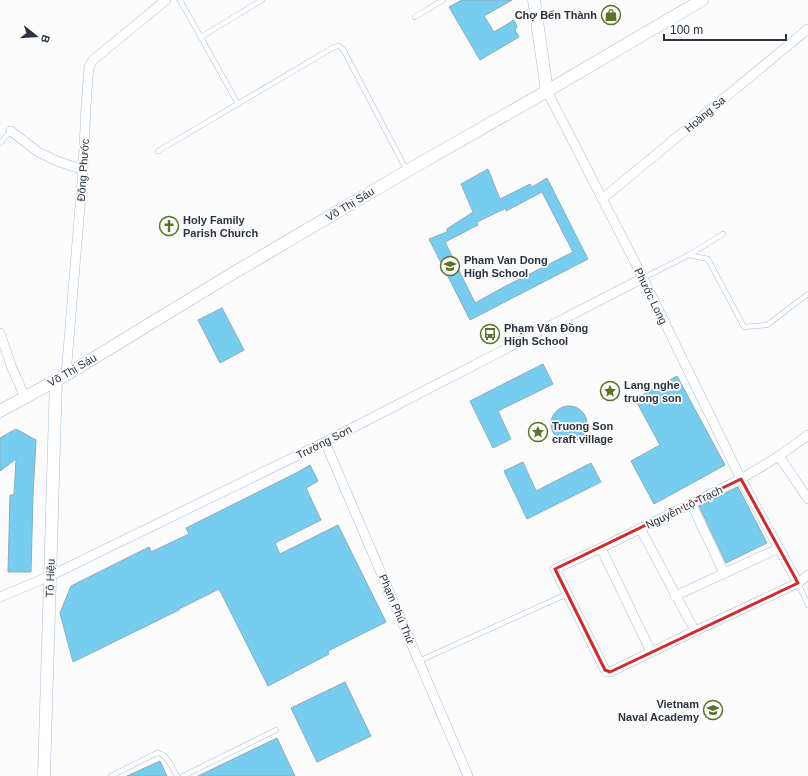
<svg xmlns="http://www.w3.org/2000/svg" width="808" height="776" viewBox="0 0 808 776" font-family="Helvetica,sans-serif">
<style>
.building{fill:#76cdef;stroke:#89acba;fill-rule:evenodd}
.lines{fill:none;stroke-linecap:round;stroke-linejoin:round}
.lane-casing{stroke:#a7bed6;stroke-width:5.5}
.street-casing{stroke:#a7bed6;stroke-width:10}
.secondary-casing{stroke:#a7bed6;stroke-width:13}
.lane{stroke:#fff;stroke-width:4.5}
.street{stroke:#fff;stroke-width:9}
.secondary{stroke:#fff;stroke-width:12}
.marked{fill:none;stroke:#d62828;stroke-width:3;stroke-linejoin:round}
.labels{text-anchor:middle;dominant-baseline:central;stroke-width:3.5;stroke-linejoin:round;paint-order:stroke}
.poi-label{font-size:11px;font-weight:bold;fill:#2b343e;stroke:#fbfbfb;text-anchor:start}
.street-label{font-size:11px;fill:#2b343e;stroke:#fbfbfb}
</style>
<rect width="100%" height="100%" fill="#fbfbfb"/>
<g class="building">
<path d="M 462,0 L 512,0 L 484,16 L 494,32 L 514,20 L 517,27 L 515,30 L 519,37 L 480,60 L 449,7 Z"/>
<path d="M 488,169 L 500,199 L 530,184 L 532,187 L 547,178 L 588,259 L 470,320 L 429,239 L 447,232 L 447,229 L 473,212 L 461,184 ZM 542,192 L 573,252 L 504,287 L 475,303 L 445,242 L 478,225 L 477,222 L 506,208 L 506,211 Z"/>
<path d="M 222,308 L 244,350 L 220,363 L 198,320 Z"/>
<path d="M 543,364 L 553,384 L 498,411 L 511,439 L 493,448 L 470,401 Z"/>
<path d="M 677,376 L 725,465 L 654,504 L 631,461 L 660,445 L 635,399 Z"/>
<circle cx="569" cy="424" r="18"/>
<path d="M 16,429 L 36,440 L 33,495 L 31,572 L 8,572 L 10,495 L 14,495 L 16,459 L 0,471 L 0,438 Z"/>
<path d="M 523,462 L 536,491 L 591,463 L 601,482 L 527,519 L 504,471 Z"/>
<path d="M 310,465 L 318,481 L 306,488 L 321,520 L 275,543 L 280,554 L 338,525 L 386,622 L 328,651 L 329,654 L 268,686 L 219,589 L 179,609 L 179,610 L 73,662 L 60,613 L 71,586 L 149,547 L 151,552 L 189,534 L 186,528 L 298,472 Z"/>
<path d="M 738,487 L 767,543 L 726,563 L 699,506 Z"/>
<path d="M 345,682 L 371,736 L 317,762 L 291,708 Z"/>
<path d="M 277,738 L 295,776 L 198,776 Z"/>
<path d="M 160,761 L 167,776 L 127,776 Z"/>
</g>
<g class="lines">
<g class="lane-casing">
<g id="lane">
<path d="M 180,0 L 238,104"/>
<path d="M 415,17 L 443,0"/>
<path d="M 201,37 L 262,0"/>
<path d="M 0,143 L 11,131"/>
<path d="M 158,151 L 334,47 L 339,46 L 343,49 L 407,171"/>
<path d="M 689,255 L 708,259 L 744,327 L 767,325 L 808,294"/>
<path d="M 643,278 L 689,255 L 723,234"/>
<path d="M 798,583 L 808,605"/>
<path d="M 419,661 L 567,594"/>
<path d="M 111,776 L 157,753 C 167,753 172,768 177,776"/>
<path d="M 183,776 L 276,730"/>
</g>
</g>
<g class="street-casing">
<g id="street">
<path d="M 547,91 L 643,278 L 741,479 L 798,583"/>
<path d="M 11,131 L 38,152 L 57,161 L 83,170"/>
<path d="M 602,199 L 808,29"/>
<path d="M 0,333 L 12,368 L 25,397"/>
<path d="M 66,375 L 83,170 L 86,105 L 89,67 L 93,60 L 166,0"/>
<path d="M 808,435 L 779,456 L 741,479 L 601,548 L 555,569 L 605,670 L 607,672 L 610,672 L 695,631 L 798,583 L 808,575"/>
<path d="M 325,442 L 468,776"/>
<path d="M 779,456 L 808,499"/>
<path d="M 691,503 L 724,573"/>
<path d="M 640,528 L 695,631"/>
<path d="M 601,548 L 651,652"/>
<path d="M 675,596 L 779,548"/>
<path d="M 0,597 L 50,576 L 325,442 L 643,278"/>
</g>
</g>
<g class="secondary-casing">
<g id="secondary">
<path d="M 534,0 L 547,91"/>
<path d="M 0,411 L 66,375 L 235,272 L 407,171 L 547,91 L 702,0"/>
<path d="M 44,776 L 56,380"/>
</g>
</g>
<use href="#lane" class="lane"/>
<use href="#street" class="street"/>
<use href="#secondary" class="secondary"/>
</g>
<path class="marked" d="M 741,479 L 798,583 L 610,672 L 605,670 L 555,569 Z"/>
<defs>
<g id="shop-ring" transform="scale(1)"><circle r="9.5" fill="#fbfbfb" stroke="#5a7325" stroke-width="1.5"/><path d="M-5-2.5h2.3a2.7 3.5 0 0 1 5.4 0H5L5.5 6h-11ZM-1.5-2.5h3a1.5 2.3 0 0 0-3 0Z" fill="#5a7325"/></g>
<g id="church-ring" transform="scale(1)"><circle r="9.5" fill="#fbfbfb" stroke="#5a7325" stroke-width="1.5"/><path d="M-1.2-6h2.4v3.5h3.3v2.4h-3.3V6h-2.4V-.1h-3.3v-2.4h3.3Z" fill="#5a7325"/></g>
<g id="school-ring" transform="scale(1)"><circle r="9.5" fill="#fbfbfb" stroke="#5a7325" stroke-width="1.5"/><path d="M0-5L7-2L0 1L-7-2ZM-4 1L0 2.5L4 1V4Q0 6-4 4Z" fill="#5a7325"/></g>
<g id="bus-ring" transform="scale(1)"><circle r="9.5" fill="#fbfbfb" stroke="#5a7325" stroke-width="1.5"/><path d="M-5-6H5V4H4V6H2V4H-2V6H-4V4H-5ZM-3.5-4V0h7V-4ZM-3.5 1.2v1.5H-2V1.2ZM2 1.2v1.5H3.5V1.2Z" fill="#5a7325"/></g>
<g id="sight-ring" transform="scale(1)"><circle r="9.5" fill="#fbfbfb" stroke="#5a7325" stroke-width="1.5"/><path d="M0-6L1.8-2.2L6-1.7L2.9 1.2L3.7 5.4L0 3.3L-3.7 5.4L-2.9 1.2L-6-1.7L-1.8-2.2Z" fill="#5a7325"/></g>
<g id="university-ring" transform="scale(1)"><circle r="9.5" fill="#fbfbfb" stroke="#5a7325" stroke-width="1.5"/><path d="M0-5L7-2L0 1L-7-2ZM-4 1L0 2.5L4 1V4Q0 6-4 4Z" fill="#5a7325"/></g>
</defs>
<g fill-rule="evenodd">
<use href="#shop-ring" x="611" y="15"/>
<use href="#church-ring" x="169" y="226"/>
<use href="#school-ring" x="450" y="266"/>
<use href="#bus-ring" x="490" y="334"/>
<use href="#sight-ring" x="610" y="391"/>
<use href="#sight-ring" x="538" y="432"/>
<use href="#university-ring" x="713" y="710"/>
</g>
<g class="labels">
<g class="poi-label">
<text x="597" y="15" text-anchor="end">Chợ Bến Thành</text>
<text x="183" y="220">Holy Family<tspan x="183" dy="13">Parish Church</tspan></text>
<text x="464" y="260">Pham Van Dong<tspan x="464" dy="13">High School</tspan></text>
<text x="504" y="328">Phạm Văn Đồng<tspan x="504" dy="13">High School</tspan></text>
<text x="624" y="385">Lang nghe<tspan x="624" dy="13">truong son</tspan></text>
<text x="552" y="426">Truong Son<tspan x="552" dy="13">craft village</tspan></text>
<text x="699" y="704" text-anchor="end">Vietnam<tspan x="699" dy="13">Naval Academy</tspan></text>
</g>
<g class="street-label">
<text transform="translate(705 114) rotate(-40)">Hoàng Sa</text>
<text transform="translate(83 170) rotate(-86)">Đông Phước</text>
<text transform="translate(350 204) rotate(-31)">Võ Thị Sáu</text>
<text transform="translate(651 296) rotate(64)">Phước Long</text>
<text transform="translate(72 370) rotate(-30)">Võ Thị Sáu</text>
<text transform="translate(324 442) rotate(-27)">Trường Sơn</text>
<text transform="translate(684 507) rotate(-26)">Nguyễn Lộ Trạch</text>
<text transform="translate(50 578) rotate(-88)">Tô Hiệu</text>
<text transform="translate(397 609) rotate(67)">Phạm Phú Thứ</text>
</g>
</g>
<g transform="translate(36 36) rotate(107)" stroke="#fbfbfb" stroke-width="3" paint-order="stroke">
<path d="M0-3L7 15L0 10L-7 15Z" fill="#2b343e"/>
<text y="-6" font-size="11" font-weight="bold" text-anchor="middle" fill="#2b343e">B</text>
</g>
<path d="M664 34v6h122v-6" fill="none" stroke="#2b343e" stroke-width="2"/>
<text x="670" y="34" font-size="12" fill="#2b343e" stroke="#fbfbfb" stroke-width="3" paint-order="stroke">100 m</text>
</svg>
